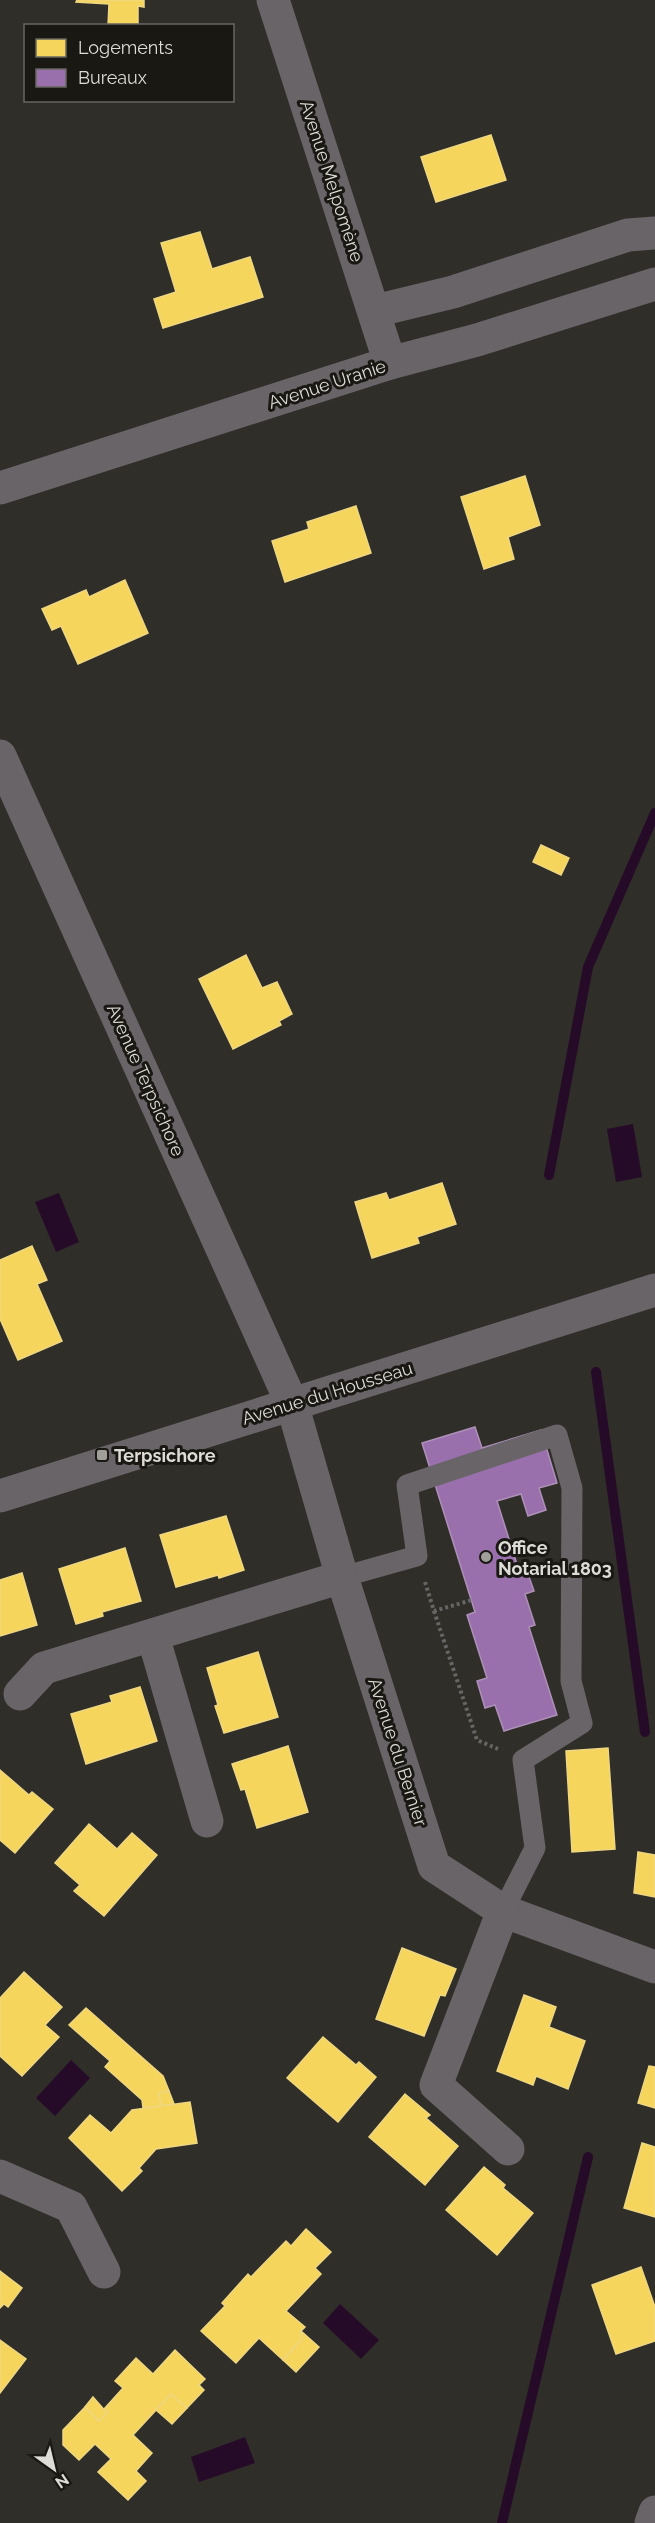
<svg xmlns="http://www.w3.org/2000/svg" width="655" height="2523" viewBox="0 0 655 2523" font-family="Raleway,sans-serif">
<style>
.water{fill:#260b28}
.homes{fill:#f6d55c;stroke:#efd781;stroke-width:1.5}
.offices{fill:#9970ab;stroke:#ae90b8;stroke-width:1.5}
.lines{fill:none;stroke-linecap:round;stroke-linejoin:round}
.stream{stroke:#260b28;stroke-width:10}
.path{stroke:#676565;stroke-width:4;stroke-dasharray:3 3;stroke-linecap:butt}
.lane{stroke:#696468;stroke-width:21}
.street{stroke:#696468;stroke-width:33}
.poi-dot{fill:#a19f99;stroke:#191813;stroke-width:2}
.labels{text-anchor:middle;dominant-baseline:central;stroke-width:6;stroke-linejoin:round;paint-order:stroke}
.street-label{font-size:18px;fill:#dedcd6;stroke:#191813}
.poi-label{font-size:18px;font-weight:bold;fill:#dedcd6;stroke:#191813;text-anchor:start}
</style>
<rect width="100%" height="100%" fill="#2f2e29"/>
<g class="water">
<path d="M 633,1124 L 642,1177 L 616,1182 L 607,1129 Z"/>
<path d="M 59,1193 L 79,1242 L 56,1252 L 35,1202 Z"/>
<path d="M 71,2060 L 90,2078 L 55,2116 L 36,2098 Z"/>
<path d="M 340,2304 L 379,2340 L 361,2359 L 323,2323 Z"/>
<path d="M 245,2437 L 255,2463 L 199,2482 L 191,2457 Z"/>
</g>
<g class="homes">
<path d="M 77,0 L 144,0 L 144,7 L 138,6 L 138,26 L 108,26 L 109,4 L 76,2 Z"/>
<path d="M 491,135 L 506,180 L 436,202 L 421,157 Z"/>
<path d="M 200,232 L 212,269 L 250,257 L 263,297 L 163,328 L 154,299 L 176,292 L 161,243 Z"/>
<path d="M 525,476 L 540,525 L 508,537 L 514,559 L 484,569 L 461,497 Z"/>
<path d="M 356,506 L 371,553 L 285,582 L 272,541 L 309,529 L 307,522 Z"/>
<path d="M 125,580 L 148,633 L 78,664 L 61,626 L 52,630 L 42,609 L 86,590 L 89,597 Z"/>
<path d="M 541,845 L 569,858 L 561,875 L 533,862 Z"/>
<path d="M 246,955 L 262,988 L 277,982 L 292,1014 L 279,1021 L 281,1025 L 233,1049 L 199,979 Z"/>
<path d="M 442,1183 L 456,1224 L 417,1237 L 419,1243 L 372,1258 L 355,1202 L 386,1193 L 389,1200 Z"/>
<path d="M 32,1246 L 47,1280 L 37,1284 L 62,1341 L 18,1360 L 0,1319 L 0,1260 Z"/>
<path d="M 226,1516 L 244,1570 L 219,1578 L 218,1575 L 176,1587 L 160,1535 Z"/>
<path d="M 125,1548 L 141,1601 L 102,1612 L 103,1616 L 76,1624 L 59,1569 Z"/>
<path d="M 22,1573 L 37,1625 L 0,1636 L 0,1580 Z"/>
<path d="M 258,1652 L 278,1717 L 224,1733 L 215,1706 L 218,1705 L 207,1668 Z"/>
<path d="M 140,1687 L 157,1741 L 86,1764 L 71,1714 L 112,1702 L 110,1696 Z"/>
<path d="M 288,1746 L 308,1812 L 257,1828 L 245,1789 L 241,1790 L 232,1764 Z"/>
<path d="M 608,1748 L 615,1849 L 572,1852 L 566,1751 Z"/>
<path d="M 0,1770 L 29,1795 L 32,1792 L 53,1809 L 15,1853 L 0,1840 Z"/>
<path d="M 89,1824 L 117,1849 L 132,1833 L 157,1855 L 104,1916 L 74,1891 L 80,1885 L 55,1863 Z"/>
<path d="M 638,1852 L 655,1855 L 655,1897 L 634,1893 Z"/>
<path d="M 402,1948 L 456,1969 L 445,1996 L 440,1995 L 424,2036 L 376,2019 Z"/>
<path d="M 24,1972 L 62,2007 L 45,2025 L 59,2037 L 22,2076 L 0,2056 L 0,1998 Z"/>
<path d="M 524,1995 L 556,2007 L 549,2027 L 585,2041 L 568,2089 L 536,2076 L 533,2085 L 497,2071 Z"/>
<path d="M 86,2008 L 163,2076 L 169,2091 L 159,2093 L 161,2106 L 143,2108 L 142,2100 L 105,2067 L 110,2061 L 69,2025 Z"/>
<path d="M 323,2037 L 356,2065 L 359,2062 L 376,2077 L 338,2122 L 287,2078 Z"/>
<path d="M 649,2066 L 655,2067 L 655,2108 L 638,2103 Z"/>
<path d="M 169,2091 L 174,2104 L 161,2106 L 159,2093 Z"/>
<path d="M 405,2094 L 430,2115 L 426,2118 L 458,2146 L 425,2185 L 369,2137 Z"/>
<path d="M 190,2102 L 197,2143 L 156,2149 L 139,2168 L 142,2171 L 122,2191 L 69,2138 L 90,2115 L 111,2133 L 132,2110 Z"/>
<path d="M 642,2143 L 655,2147 L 655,2217 L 624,2208 Z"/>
<path d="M 484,2167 L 505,2185 L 503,2188 L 533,2213 L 497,2255 L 446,2210 Z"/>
<path d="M 306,2229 L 331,2252 L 315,2268 L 321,2274 L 286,2311 L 305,2327 L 301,2331 L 302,2339 L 283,2360 L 259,2338 L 236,2363 L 201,2331 L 225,2306 L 222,2303 L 248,2274 L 251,2277 L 286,2241 L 291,2246 Z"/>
<path d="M 641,2267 L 655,2307 L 655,2341 L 616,2354 L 592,2285 Z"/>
<path d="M 0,2271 L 22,2288 L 8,2307 L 4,2304 L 0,2308 Z"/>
<path d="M 301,2331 L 319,2347 L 296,2372 L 283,2360 L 302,2339 Z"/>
<path d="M 0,2340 L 26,2359 L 0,2393 Z"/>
<path d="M 175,2350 L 205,2379 L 199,2385 L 204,2390 L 187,2408 L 171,2394 L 133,2435 L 152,2453 L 136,2471 L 146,2481 L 128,2500 L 98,2472 L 111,2459 L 95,2444 L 79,2460 L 63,2445 L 63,2430 L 85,2407 L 99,2421 L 107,2413 L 104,2409 L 123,2388 L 115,2381 L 136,2358 L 153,2374 Z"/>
<path d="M 171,2394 L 187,2408 L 172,2424 L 156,2410 Z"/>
<path d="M 93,2397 L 107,2413 L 99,2421 L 85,2407 Z"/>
</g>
<path class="offices" d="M 475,1427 L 482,1448 L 541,1430 L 557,1483 L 539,1488 L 546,1510 L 528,1516 L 521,1494 L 497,1501 L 520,1574 L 527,1571 L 534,1591 L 525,1594 L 535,1625 L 529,1627 L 557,1715 L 504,1731 L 495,1705 L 485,1708 L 477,1681 L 487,1678 L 467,1615 L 475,1612 L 422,1443 Z"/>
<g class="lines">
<g class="stream">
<path d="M 549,1175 L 588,967 L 655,813"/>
<path d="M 596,1372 L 645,1732"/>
<path d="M 502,2523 L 588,2157"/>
</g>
<g class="path">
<path d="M 425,1582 L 434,1611 L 472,1600"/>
<path d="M 434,1611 L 477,1740 L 498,1749"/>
</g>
<path class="lane" d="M 342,1577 L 417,1556 L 407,1485 L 557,1435 L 572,1488 L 571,1681 L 582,1723 L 523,1760 L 535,1848 L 503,1911"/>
<g class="street">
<path d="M 273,0 L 390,363"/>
<path d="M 375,311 L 453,292 L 628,235 L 655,233"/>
<path d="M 0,488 L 390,363 L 477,340 L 655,284"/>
<path d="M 0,756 L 292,1404 L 342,1577 L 434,1866 L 503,1911 L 655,1967"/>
<path d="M 0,1496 L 655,1290"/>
<path d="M 153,1636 L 207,1821"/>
<path d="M 20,1694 L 44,1668 L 342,1577"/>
<path d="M 503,1911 L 436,2085 L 508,2149"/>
<path d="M 0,2176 L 71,2207 L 104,2272"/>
<path d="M 651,2523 L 655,2512"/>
</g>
</g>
<g class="poi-dot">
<rect x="96" y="1449" width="12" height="12" rx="3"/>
<circle cx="486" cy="1557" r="6"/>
</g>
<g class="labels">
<g class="street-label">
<text transform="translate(332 181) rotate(72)">Avenue Melpomène</text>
<text transform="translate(327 384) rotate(-18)">Avenue Uranie</text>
<text transform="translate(146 1080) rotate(66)">Avenue Terpsichore</text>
<text transform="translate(327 1393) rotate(-17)">Avenue du Housseau</text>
<text transform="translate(398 1752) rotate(72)">Avenue du Bernier</text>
</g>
<g class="poi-label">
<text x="114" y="1455">Terpsichore</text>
<text x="498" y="1547">Office<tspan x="498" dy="21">Notarial 1803</tspan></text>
</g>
</g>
<rect x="24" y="24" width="210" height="78" fill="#191813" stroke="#686661" stroke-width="1.5"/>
<rect x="36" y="39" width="30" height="18" fill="#f6d55c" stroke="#686661" stroke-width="1.5"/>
<text x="78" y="54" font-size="18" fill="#dedcd6">Logements</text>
<rect x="36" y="69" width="30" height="18" fill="#9970ab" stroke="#686661" stroke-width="1.5"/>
<text x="78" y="84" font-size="18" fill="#dedcd6">Bureaux</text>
<g transform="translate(54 2469) rotate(146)" stroke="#191813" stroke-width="4.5" paint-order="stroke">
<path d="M0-4.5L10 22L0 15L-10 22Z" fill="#dedcd6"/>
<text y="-9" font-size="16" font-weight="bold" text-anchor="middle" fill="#dedcd6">N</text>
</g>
</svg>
